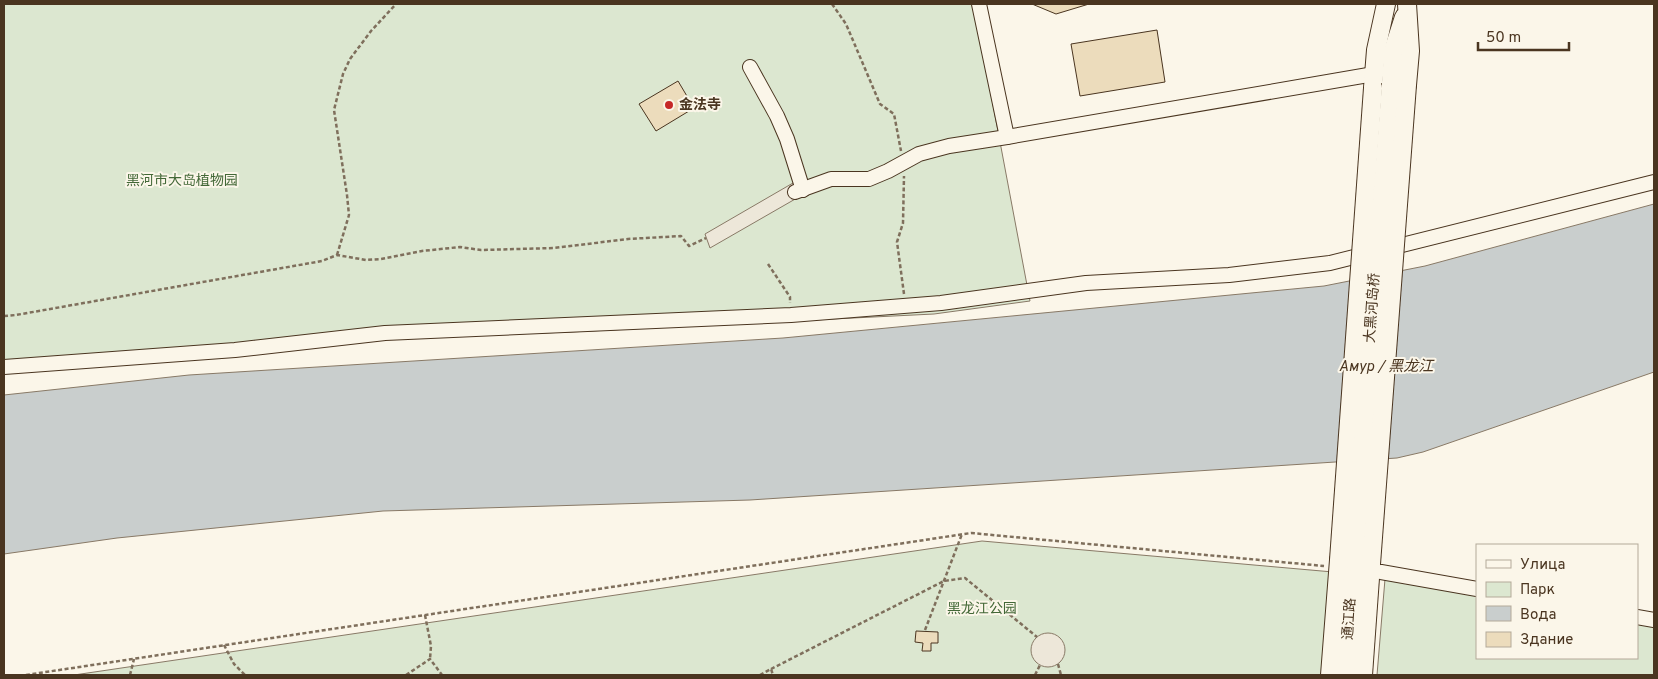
<svg xmlns="http://www.w3.org/2000/svg" width="1658" height="679" viewBox="0 0 1658 679" font-family="Overpass,'Noto Sans SC',sans-serif">
<style>
.green{fill:#dce7d0;stroke:#887966}
.parking{fill:#ede7d9;stroke:#887966}
.water{fill:#c9cecd;stroke:#887966}
.building{fill:#ecdcbc;stroke:#4a3520}
.lines{fill:none;stroke-linecap:round;stroke-linejoin:round}
.minor-casing{stroke:#4a3520;stroke-width:16}
.major-casing{stroke:#4a3520;stroke-width:20}
.path{stroke:#7f6f5c;stroke-width:2.5;stroke-dasharray:4 2.5;stroke-linecap:butt}
.minor{stroke:#fbf6e9;stroke-width:14}
.major{stroke:#fbf6e9;stroke-width:18}
.major-bridge-casing{stroke:#4a3520;stroke-width:20;stroke-linecap:butt}
.major-bridge{stroke:#fbf6e9;stroke-width:18}
.poi-dot{fill:#c62828;stroke:#fbf6e9;stroke-width:2}
.labels{text-anchor:middle;dominant-baseline:central;stroke-width:4;stroke-linejoin:round;paint-order:stroke}
.poi-label{font-size:14px;font-weight:bold;fill:#4a3520;stroke:#fbf6e9;text-anchor:start}
.park-label{font-size:14px;fill:#436837;stroke:#fbf6e9}
.street-label{font-size:14px;fill:#4a3520;stroke:#fbf6e9}
.water-label{font-size:15px;font-style:italic;fill:#4a3520;stroke:#fbf6e9}
</style>
<rect width="100%" height="100%" fill="#fbf6e9"/>
<g class="green">
<path d="M 4,4 L 974,4 L 1030,301 L 934,314 L 570,332 L 368,339 L 109,366 L 4,373 Z"/>
<path d="M 982,541 L 1333,572 L 1325,675 L 74,675 Z"/>
<path d="M 1385,579 L 1477,595 L 1477,658 L 1637,658 L 1637,624 L 1654,627 L 1654,675 L 1377,675 Z"/>
</g>
<g class="parking">
<path d="M 793,183 L 797,198 L 710,248 L 705,234 Z"/>
<circle cx="1048" cy="650" r="17"/>
</g>
<path class="water" d="M 1654,204 L 1654,372 L 1423,452 L 1397,458 L 750,500 L 383,511 L 117,538 L 4,554 L 4,395 L 189,375 L 783,338 L 1324,286 L 1425,266 Z"/>
<g class="building">
<path d="M 1032,4 L 1089,4 L 1056,14 Z"/>
<path d="M 1157,30 L 1165,82 L 1080,96 L 1071,44 Z"/>
<path d="M 678,81 L 694,108 L 656,131 L 639,104 Z"/>
<path d="M 916,631 L 938,632 L 938,643 L 931,643 L 931,651 L 922,651 L 923,643 L 915,642 Z"/>
</g>
<g class="lines">
<g class="minor-casing">
<g id="minor">
<path d="M 979,4 L 1007,137 L 1374,74"/>
<path d="M 750,67 L 777,116 L 787,139 L 803,190"/>
<path d="M 795,192 L 831,179 L 869,179 L 888,171 L 919,154 L 949,146 L 1007,137"/>
<path d="M 4,367 L 235,350 L 385,333 L 791,315 L 941,303 L 1086,283 L 1229,275 L 1330,263 L 1654,182"/>
<path d="M 1381,572 L 1477,589"/>
<path d="M 1637,617 L 1654,620"/>
</g>
</g>
<g class="major-casing">
<g id="major">
<path d="M 1407,4 L 1410,51 L 1407,85"/>
<path d="M 1391,84 L 1393,51 L 1404,17"/>
<path d="M 1373,88 L 1376,50 L 1386,4"/>
<path d="M 1330,675 L 1339,560"/>
<path d="M 1347,675 L 1354,562"/>
<path d="M 1363,675 L 1371,564"/>
</g>
</g>
<g class="path">
<path d="M 832,4 L 846,24 L 880,104 L 894,114 L 901,151"/>
<path d="M 337,255 L 349,215 L 347,195 L 334,110 L 343,74 L 350,59 L 371,31 L 396,4"/>
<path d="M 768,264 L 790,297 L 790,303"/>
<path d="M 904,294 L 897,242 L 903,223 L 904,176"/>
<path d="M 4,316 L 16,315 L 322,261 L 337,255 L 366,260 L 381,259 L 422,251 L 460,247 L 481,250 L 554,248 L 628,239 L 681,236 L 689,246 L 706,238"/>
<path d="M 425,615 L 431,646 L 430,659"/>
<path d="M 925,630 L 962,534"/>
<path d="M 224,645 L 234,664 L 245,675"/>
<path d="M 1058,664 L 1061,675"/>
<path d="M 771,669 L 944,581 L 965,578 L 1037,637"/>
<path d="M 26,675 L 971,533 L 1324,566"/>
<path d="M 130,675 L 134,659"/>
<path d="M 406,675 L 430,659 L 442,675"/>
<path d="M 760,675 L 771,669 L 773,675"/>
<path d="M 1035,675 L 1040,665"/>
</g>
<use href="#minor" class="minor"/>
<use href="#major" class="major"/>
<g class="major-bridge-casing">
<g id="major-bridge">
<path d="M 1339,560 L 1373,88"/>
<path d="M 1354,562 L 1391,84"/>
<path d="M 1371,564 L 1407,85"/>
</g>
</g>
<use href="#major-bridge" class="major-bridge"/>
</g>
<circle class="poi-dot" cx="669" cy="105" r="5"/>
<g class="labels">
<g class="poi-label">
<text x="679" y="105">金法寺</text>
</g>
<g class="park-label">
<text x="182" y="181">黑河市大岛植物园</text>
<text x="982" y="609">黑龙江公园</text>
</g>
<g class="street-label">
<text transform="translate(1373 308) rotate(-86)">大黑河岛桥</text>
<text transform="translate(1350 619) rotate(-86)">通江路</text>
</g>
<g class="water-label">
<text x="1386" y="367">Амур / 黑龙江</text>
</g>
</g>
<rect width="1658" height="679" fill="none" stroke="#4a3520" stroke-width="10"/>
<rect x="1476" y="544" width="162" height="115" fill="#fbf6e9" stroke="#b4a999"/>
<rect x="1486" y="560" width="25" height="8" fill="#fbf6e9" stroke="#b4a999"/>
<text x="1520" y="569" font-size="15" fill="#4a3520">Улица</text>
<rect x="1486" y="582" width="25" height="15" fill="#dce7d0" stroke="#b4a999"/>
<text x="1520" y="594" font-size="15" fill="#4a3520">Парк</text>
<rect x="1486" y="606" width="25" height="15" fill="#c9cecd" stroke="#b4a999"/>
<text x="1520" y="619" font-size="15" fill="#4a3520">Вода</text>
<rect x="1486" y="632" width="25" height="15" fill="#ecdcbc" stroke="#b4a999"/>
<text x="1520" y="644" font-size="15" fill="#4a3520">Здание</text>
<path d="M1478 42v8h91v-8" fill="none" stroke="#4a3520" stroke-width="2.5"/>
<text x="1486" y="42" font-size="15" fill="#4a3520" stroke="#fbf6e9" stroke-width="4" paint-order="stroke">50 m</text>
</svg>
